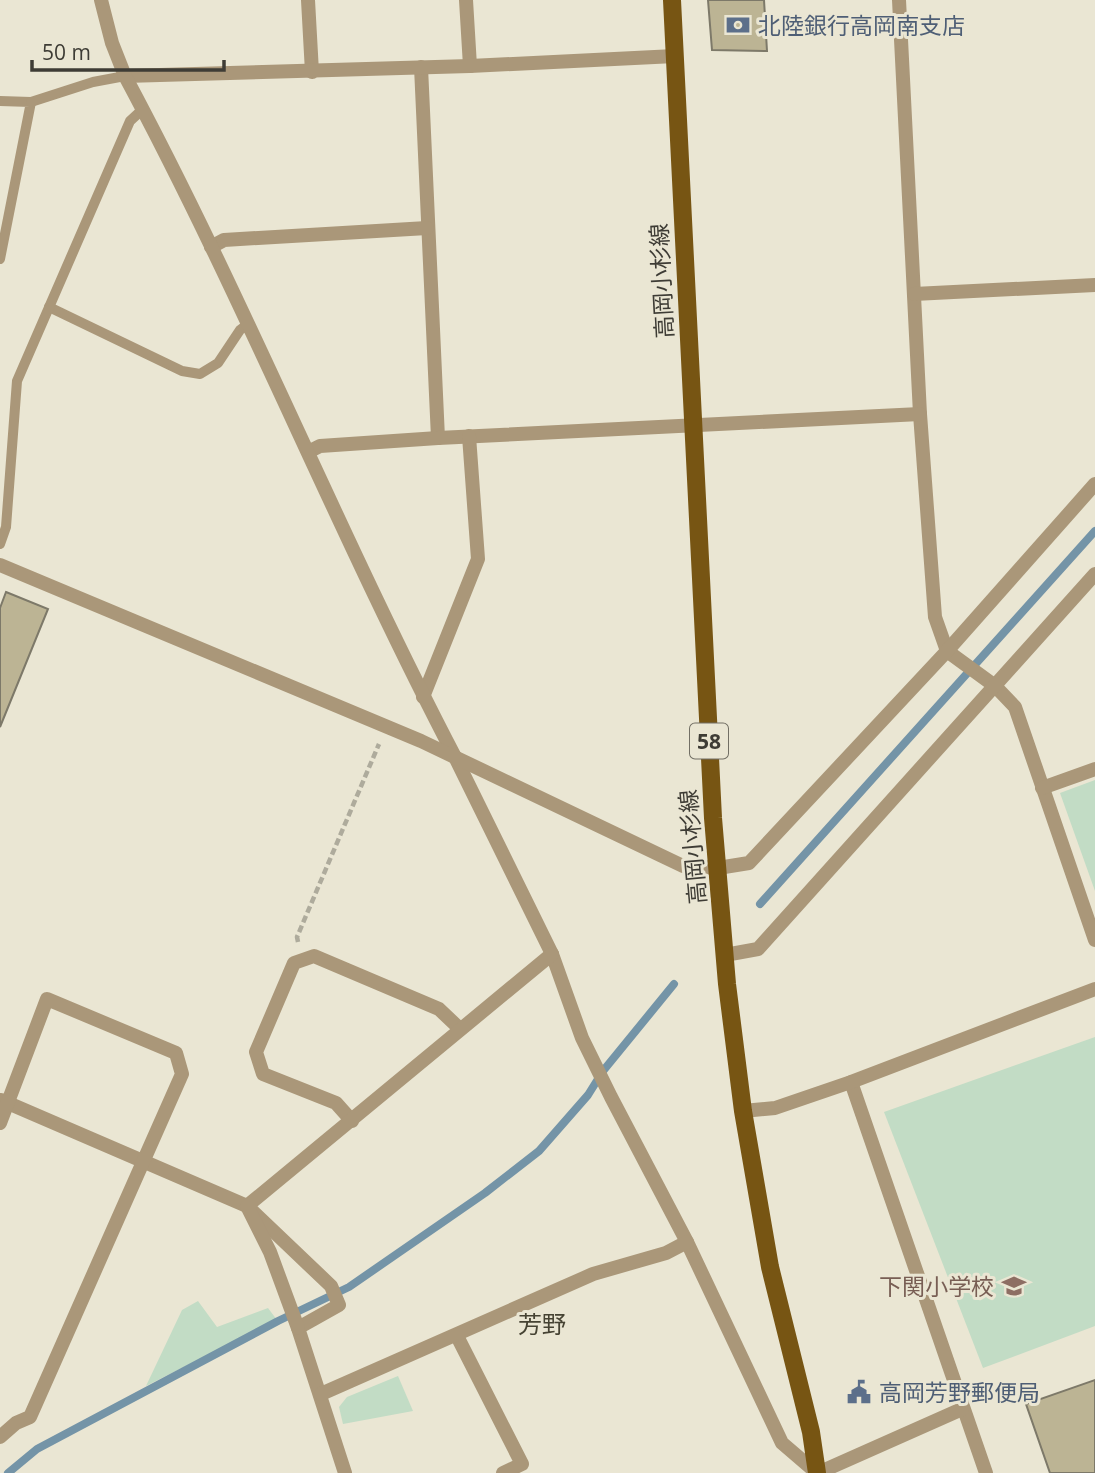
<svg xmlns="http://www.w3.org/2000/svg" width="1095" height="1473" viewBox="0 0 1095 1473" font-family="'Open Sans','Noto Sans JP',sans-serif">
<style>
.green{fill:#c2dcc5}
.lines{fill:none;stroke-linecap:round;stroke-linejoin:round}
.stream{stroke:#7494a7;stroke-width:8}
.building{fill:#bcb494;stroke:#7d7969;stroke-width:2}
.path{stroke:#aeab9c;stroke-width:4.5;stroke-dasharray:7 3.5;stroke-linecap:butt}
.service{stroke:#aa9779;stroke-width:10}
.minor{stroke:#aa9779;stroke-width:14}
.tertiary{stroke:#aa9779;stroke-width:14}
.primary{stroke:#775513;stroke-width:18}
.labels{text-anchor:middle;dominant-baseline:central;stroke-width:6;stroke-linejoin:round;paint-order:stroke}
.shield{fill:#eae6d3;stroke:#726f64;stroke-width:2}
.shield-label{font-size:21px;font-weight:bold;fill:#3e3c35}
.service-label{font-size:23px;fill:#4e5e75;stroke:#eae6d3;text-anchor:start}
.street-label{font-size:23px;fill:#3e3c35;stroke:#eae6d3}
.education-label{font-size:23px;fill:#785e54;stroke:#eae6d3;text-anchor:end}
.neighbourhood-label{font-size:24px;fill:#464333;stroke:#eae6d3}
</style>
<rect width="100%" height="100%" fill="#eae6d3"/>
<g class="green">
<path d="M 1095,780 L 1095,891 L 1060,793 Z"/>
<path d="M 1095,1037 L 1095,1326 L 983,1368 L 884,1112 Z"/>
<path d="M 198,1301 L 217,1327 L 268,1308 L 277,1320 L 146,1386 L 182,1310 Z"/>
<path d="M 398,1376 L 413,1411 L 343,1424 L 339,1407 L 347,1397 Z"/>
</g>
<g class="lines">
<g class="stream">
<path d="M 760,904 L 1095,531"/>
<path d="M 8,1473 L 37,1449 L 278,1321 L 349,1287 L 485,1193 L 539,1151 L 588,1095 L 603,1071 L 674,984"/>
</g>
</g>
<g class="building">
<path d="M 708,0 L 764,0 L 767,51 L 712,50 Z"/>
<path d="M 6,592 L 48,609 L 0,727 L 0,608 Z"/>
<path d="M 1095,1380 L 1095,1473 L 1050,1473 L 1026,1404 Z"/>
</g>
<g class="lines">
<path class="path" d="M 298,942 L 297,937 L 379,744"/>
<g class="service">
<path d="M 0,101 L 31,102 L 0,259"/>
<path d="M 31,102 L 93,82 L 125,76"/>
<path d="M 49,307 L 182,371 L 200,374 L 218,363 L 240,330 L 248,324"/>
<path d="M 0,544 L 6,527 L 17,381 L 130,121 L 143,109"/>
</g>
<g class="minor">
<path d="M 308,0 L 312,72"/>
<path d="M 466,0 L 470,66"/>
<path d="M 899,0 L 920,414 L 935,617 L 947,651 L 995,686 L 1015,707 L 1095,940"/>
<path d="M 421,67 L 438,438"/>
<path d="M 125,76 L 470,66 L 675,56"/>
<path d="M 211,247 L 224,240 L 427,228"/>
<path d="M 914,294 L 1095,285"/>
<path d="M 310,451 L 320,446 L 438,438 L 920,414"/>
<path d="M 423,697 L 478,559 L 469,436"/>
<path d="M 455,757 L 552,954 L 582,1038 L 611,1097 L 687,1242 L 782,1443 L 817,1473"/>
<path d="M 1042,788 L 1095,769"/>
<path d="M 718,868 L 749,863 L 947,651 L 1095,484"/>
<path d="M 725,955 L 758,949 L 1095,574"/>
<path d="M 851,1082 L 986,1473"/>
<path d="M 1,1100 L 247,1206 L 331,1286 L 339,1305 L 298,1328 L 345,1473"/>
<path d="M 743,1111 L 775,1108 L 851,1082 L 1095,989"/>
<path d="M 352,1121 L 336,1103 L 263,1074 L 256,1052 L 294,963 L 314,956 L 439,1009 L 460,1029"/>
<path d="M 0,1123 L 47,999 L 176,1053 L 182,1074 L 30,1417 L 16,1423 L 0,1437"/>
<path d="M 298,1328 L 270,1252 L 247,1206 L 552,954"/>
<path d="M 457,1336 L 522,1464 L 503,1473"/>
<path d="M 321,1394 L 593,1274 L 666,1253 L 687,1242"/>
<path d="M 818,1473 L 962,1409"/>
</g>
<g class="tertiary">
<path d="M 101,0 L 112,43 L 125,76 C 244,298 338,533 455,757"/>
<path d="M 0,565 L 421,741 L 683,866 L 718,868"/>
</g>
<path class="primary" d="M 672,0 L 713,818 L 727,984 L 743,1111 L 770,1267 L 811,1432 L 817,1473"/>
</g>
<defs>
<g id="bank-bare" transform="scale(1.89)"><path d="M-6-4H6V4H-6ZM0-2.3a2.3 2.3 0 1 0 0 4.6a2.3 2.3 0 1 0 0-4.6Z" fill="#5c6f8a" stroke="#eae6d3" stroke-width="2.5" paint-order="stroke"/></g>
<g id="school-bare" transform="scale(1.89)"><path d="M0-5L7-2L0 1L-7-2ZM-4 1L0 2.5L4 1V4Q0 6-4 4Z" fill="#8d6e63" stroke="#eae6d3" stroke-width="2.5" paint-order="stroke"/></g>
<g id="civic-bare" transform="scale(1.89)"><path d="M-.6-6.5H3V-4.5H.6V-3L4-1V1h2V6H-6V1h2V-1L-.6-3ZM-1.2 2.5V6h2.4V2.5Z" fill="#5c6f8a" stroke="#eae6d3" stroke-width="2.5" paint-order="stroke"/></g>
</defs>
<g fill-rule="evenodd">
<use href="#bank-bare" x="738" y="25"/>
<use href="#school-bare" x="1014" y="1286"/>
<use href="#civic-bare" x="859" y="1392"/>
</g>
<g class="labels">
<rect class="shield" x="690" y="723.5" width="38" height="35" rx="5"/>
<g class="shield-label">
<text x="709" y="741">58</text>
</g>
<g class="service-label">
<text x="758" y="25">北陸銀行高岡南支店</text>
<text x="879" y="1392">高岡芳野郵便局</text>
</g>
<g class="street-label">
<text transform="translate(661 281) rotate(-93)">高岡小杉線</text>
<text transform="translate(692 847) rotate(-95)">高岡小杉線</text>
</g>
<g class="education-label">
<text x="994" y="1286">下関小学校</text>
</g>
<g class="neighbourhood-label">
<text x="542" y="1323">芳野</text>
</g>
</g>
<path d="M32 60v10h192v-10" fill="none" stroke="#3e3c35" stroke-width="3.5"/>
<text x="42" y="60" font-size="21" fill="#3e3c35" stroke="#eae6d3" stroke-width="5" paint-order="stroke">50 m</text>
</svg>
